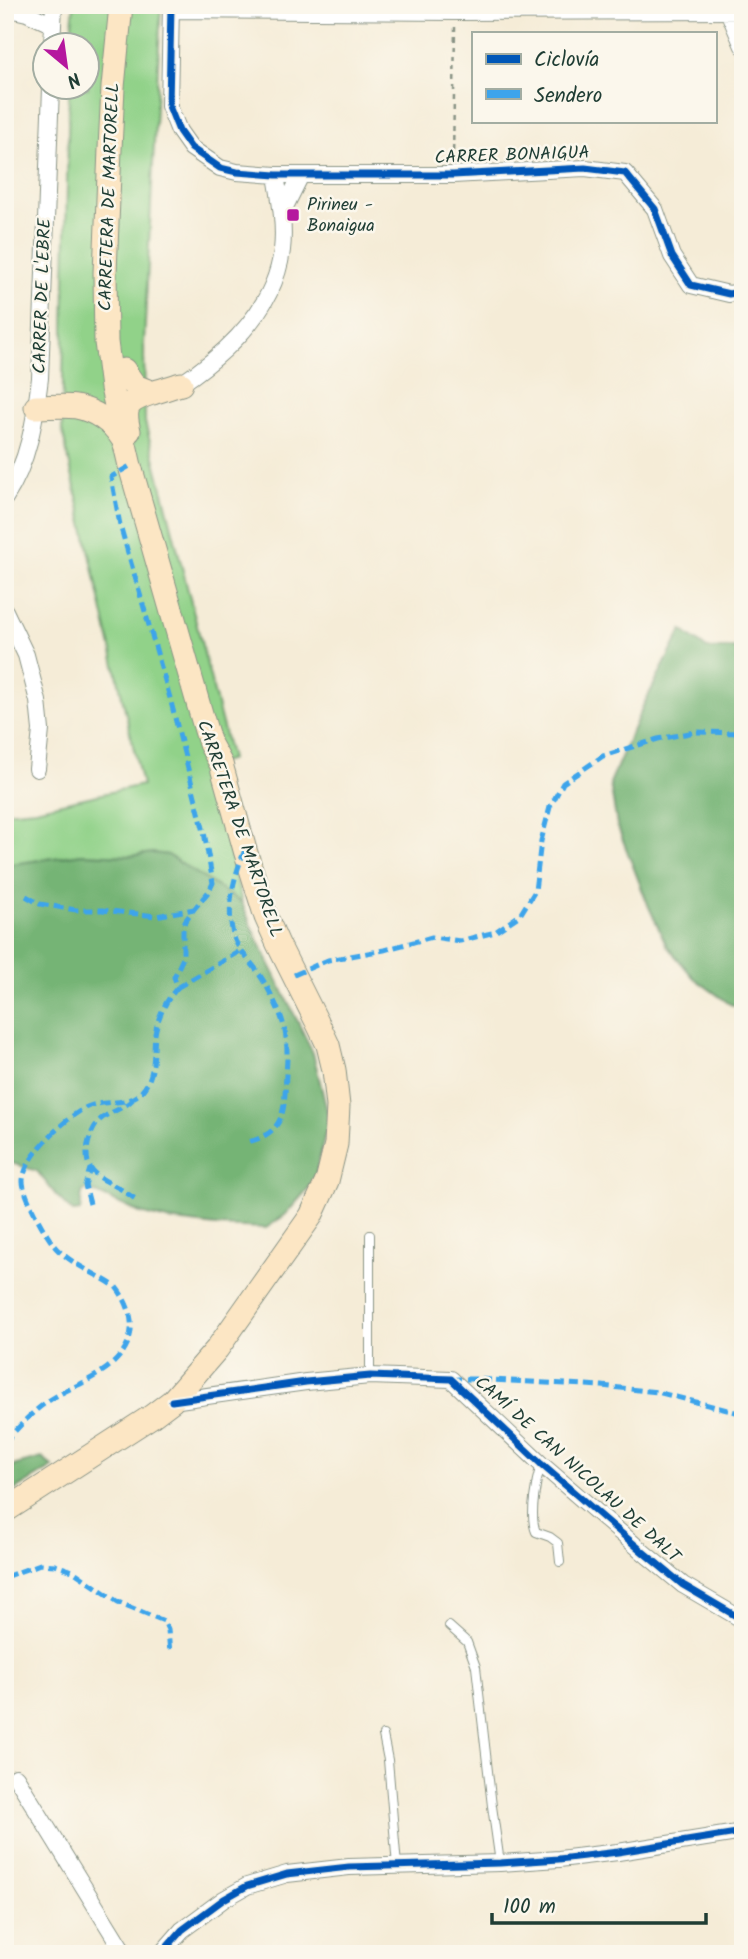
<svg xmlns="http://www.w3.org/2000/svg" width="748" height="1959" font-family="Kalam,sans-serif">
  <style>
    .green { fill: #91d289; stroke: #58885e; stroke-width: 2 }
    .forest { fill: #74b475; stroke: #4a7854; stroke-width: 2 }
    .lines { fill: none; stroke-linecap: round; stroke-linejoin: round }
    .lane-casing { stroke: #8a9486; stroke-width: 10 }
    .street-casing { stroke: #8a9486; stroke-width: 18 }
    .secondary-casing { stroke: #8a9486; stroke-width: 25 }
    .path { stroke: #8a9486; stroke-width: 2.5; stroke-dasharray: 5 5; stroke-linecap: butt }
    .lane { stroke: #fff; stroke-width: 8 }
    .street { stroke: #fff; stroke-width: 16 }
    .secondary { stroke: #fce6c4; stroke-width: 23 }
    .quiet { stroke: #3da4eb; stroke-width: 5; stroke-dasharray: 10 5; stroke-linecap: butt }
    .cycleway-casing { stroke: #fbf7ec; stroke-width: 11 }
    .cycleway { stroke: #0057b8; stroke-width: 7 }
    .poi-dot { fill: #b5179e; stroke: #fbf7ec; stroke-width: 2.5 }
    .labels { text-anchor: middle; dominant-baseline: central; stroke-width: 5; stroke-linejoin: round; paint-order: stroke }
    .street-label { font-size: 18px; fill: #1f3d34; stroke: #fbf7ec }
    .poi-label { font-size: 18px; fill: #1f3d34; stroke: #fbf7ec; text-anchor: start }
  </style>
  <rect width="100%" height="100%" fill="#fbf7ec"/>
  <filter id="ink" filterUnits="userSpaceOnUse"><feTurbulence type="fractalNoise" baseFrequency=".0143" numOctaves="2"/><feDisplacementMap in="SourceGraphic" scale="14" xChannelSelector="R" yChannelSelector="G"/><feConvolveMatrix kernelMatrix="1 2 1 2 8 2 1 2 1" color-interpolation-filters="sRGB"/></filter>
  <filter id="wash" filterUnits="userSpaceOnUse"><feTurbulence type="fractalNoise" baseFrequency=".00686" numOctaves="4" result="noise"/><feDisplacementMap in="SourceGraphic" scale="28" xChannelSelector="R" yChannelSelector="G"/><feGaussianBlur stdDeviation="1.57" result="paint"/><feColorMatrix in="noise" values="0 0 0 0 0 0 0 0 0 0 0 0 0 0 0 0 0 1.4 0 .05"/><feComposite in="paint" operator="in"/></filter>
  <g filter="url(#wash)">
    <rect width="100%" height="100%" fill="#f5ecd7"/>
    <path class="green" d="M 74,5 L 161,5 L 144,343 L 145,422 L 231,759 L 209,766 L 242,903 L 168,855 L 153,853 L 130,856 L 82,854 L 5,865 L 5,812 L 35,809 L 142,785 L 62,430 L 69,88 L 88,88 L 88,46 L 70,45 Z"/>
    <path class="forest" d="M 682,630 L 707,649 L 743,648 L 743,1008 L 730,1004 L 694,978 L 667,946 L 649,907 L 617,825 L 610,783 L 643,706 Z
      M 153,853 L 168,855 L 242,903 L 253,930 L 313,1053 L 328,1115 L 328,1121 L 314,1182 L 285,1215 L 266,1228 L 216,1226 L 167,1220 L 140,1213 L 90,1190 L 83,1191 C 80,1198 82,1203 80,1211 L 73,1212 L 56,1195 L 37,1171 L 5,1161 L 5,865 L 82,854 L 130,856 Z
      M 42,1458 L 53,1467 L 5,1496 L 5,1468 Z"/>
  </g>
  <g filter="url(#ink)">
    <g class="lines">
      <defs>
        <path id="lane" d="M 370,1376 L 370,1235
          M 541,1464 C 536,1481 529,1516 536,1532 L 550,1537 L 558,1543 L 560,1562
          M 449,1626 L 467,1642 L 476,1667 L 492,1806 L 500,1863
          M 383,1735 L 388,1760 L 397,1866"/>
        <path id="street" d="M 171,5 L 169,106 L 179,131 L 191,148 L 220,168 L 237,172 L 276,175 L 453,175 L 585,168 L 625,173 L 655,209 L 672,256 L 691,285 L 729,294 L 743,291
          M 728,5 L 728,11 L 743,46
          M 5,8 L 27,13 L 53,25
          M 171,10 L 455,12 L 743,11
          M 52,46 L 54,5
          M 282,213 L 301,175
          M 181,384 C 227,353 275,309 282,250 C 285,225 280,200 276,175
          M 5,498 C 29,462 35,419 40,378 L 51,88
          M 5,611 L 26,655 L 38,701 L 41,730 L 37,769
          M 172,1401 L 306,1382 L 370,1376 L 451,1379 L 541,1464 L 643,1552 L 683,1585 L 743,1620
          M 16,1777 L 125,1954
          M 161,1954 L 182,1930 L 224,1899 L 247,1886 L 287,1874 L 349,1867 L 500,1863 L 559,1859 L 618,1852 L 743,1832"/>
        <path id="secondary" d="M 124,370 L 135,386 L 153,393
          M 36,407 C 49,407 64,405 76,407 C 94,410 113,423 122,438
          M 129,431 C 123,405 128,401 152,393 C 162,390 171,387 181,384
          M 5,1511 L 152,1416 L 172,1401 L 217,1349 L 311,1216 L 327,1181 L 336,1144 L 338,1106 L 334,1070 L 328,1045 L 320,1028 L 278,944 L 266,917 L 245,850 L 221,764 L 210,744 L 202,717 L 130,466 L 112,388 L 106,342 L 105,273 L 110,149 L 113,87 L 121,5"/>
      </defs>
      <use href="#lane" class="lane-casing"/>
      <use href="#street" class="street-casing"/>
      <use href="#secondary" class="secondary-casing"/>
      <path class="path" d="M 453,161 L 455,27"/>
      <use href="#lane" class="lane"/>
      <use href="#street" class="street"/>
      <use href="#secondary" class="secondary"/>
      <path class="quiet" d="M 245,850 C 234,876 226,906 233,934 C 237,951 251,960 259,974 C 266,984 272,996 277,1007 C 288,1030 288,1051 286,1075 C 284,1108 287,1132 248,1142
        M 26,896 L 40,904 L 76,910 L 102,910 L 156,916 L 194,909
        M 294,975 L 328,960 L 384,950 L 432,937 L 460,941 L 495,932 L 520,915 L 535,891 L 541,841 L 550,807 L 563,783 L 603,756 L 658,739 L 695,732 L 743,733
        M 178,987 L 240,951
        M 133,1099 C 124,1109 111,1111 101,1119 C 94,1125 90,1136 88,1144 C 83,1172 97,1176 119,1188 C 125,1192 131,1196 137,1200
        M 90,1204 L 85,1185 L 90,1169
        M 451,1379 L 475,1379 L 602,1386 L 657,1392 L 743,1414
        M 5,1442 C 17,1429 29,1415 44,1404 C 61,1391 82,1385 100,1373 C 135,1351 141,1319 116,1287 C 97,1274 73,1265 57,1249 C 47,1238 24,1197 23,1182 C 22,1159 67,1116 87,1107 C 104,1099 129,1107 142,1091 C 156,1075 153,1054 155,1034 C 158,1016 166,1000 178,987 L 174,977 L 183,958 L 183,929 L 185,921 L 194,909 L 209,891 L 213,883 L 204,832 L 170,698 L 120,525 L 111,477 L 130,466
        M 5,1577 L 40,1564 L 55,1565 L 73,1571 L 118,1602 L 164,1621 L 168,1630 L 170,1653"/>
      <defs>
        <path id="cycleway" d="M 171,5 L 169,106 L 179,131 L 191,148 L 220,168 L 237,172 L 276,175 L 453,175 L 585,168 L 625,173 L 655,209 L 672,256 L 691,285 L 729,294 L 743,291
          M 172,1401 L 306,1382 L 370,1376 L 451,1379 L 541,1464 L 643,1552 L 683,1585 L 743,1620
          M 161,1954 L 182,1930 L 224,1899 L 247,1886 L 287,1874 L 349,1867 L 500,1863 L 559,1859 L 618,1852 L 743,1832"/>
      </defs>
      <use href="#cycleway" class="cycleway-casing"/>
      <use href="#cycleway" class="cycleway"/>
    </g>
  </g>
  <rect class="poi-dot" x="286" y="208" width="14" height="14" rx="3.5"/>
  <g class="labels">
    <g class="street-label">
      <text transform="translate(512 156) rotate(-2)">CARRER BONAIGUA</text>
      <text transform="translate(110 197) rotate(-88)">CARRETERA DE MARTORELL</text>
      <text transform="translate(43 296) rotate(-88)">CARRER DE L'EBRE</text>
      <text transform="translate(239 829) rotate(71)">CARRETERA DE MARTORELL</text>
      <text transform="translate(577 1470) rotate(42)">CAMÍ DE CAN NICOLAU DE DALT</text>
    </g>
    <g class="poi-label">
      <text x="307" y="205">Pirineu -<tspan x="307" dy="21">Bonaigua</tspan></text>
    </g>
  </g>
  <rect width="748" height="1959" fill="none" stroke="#fbf7ec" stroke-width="28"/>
  <rect x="472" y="32" width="245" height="91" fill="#fbf7ec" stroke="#a3ada2" stroke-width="2"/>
  <rect x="486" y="54" width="35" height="10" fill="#0057b8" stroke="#a3ada2" stroke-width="2"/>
  <text x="534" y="66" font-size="21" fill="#1f3d34">Ciclovía</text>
  <rect x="486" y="89" width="35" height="10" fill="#3da4eb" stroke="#a3ada2" stroke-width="2"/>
  <text x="534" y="102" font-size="21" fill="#1f3d34">Sendero</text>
  <g transform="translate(66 66) rotate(151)"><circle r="33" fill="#fbf7ec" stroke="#a3ada2" stroke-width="2"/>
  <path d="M0-5L12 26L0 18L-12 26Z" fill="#b5179e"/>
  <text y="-10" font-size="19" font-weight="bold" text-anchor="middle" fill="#1f3d34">N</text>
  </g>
  <path d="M492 1913v10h214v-10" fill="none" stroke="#1f3d34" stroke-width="3.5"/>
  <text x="503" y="1913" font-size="21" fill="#1f3d34" stroke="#fbf7ec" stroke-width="5" paint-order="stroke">100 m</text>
</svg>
